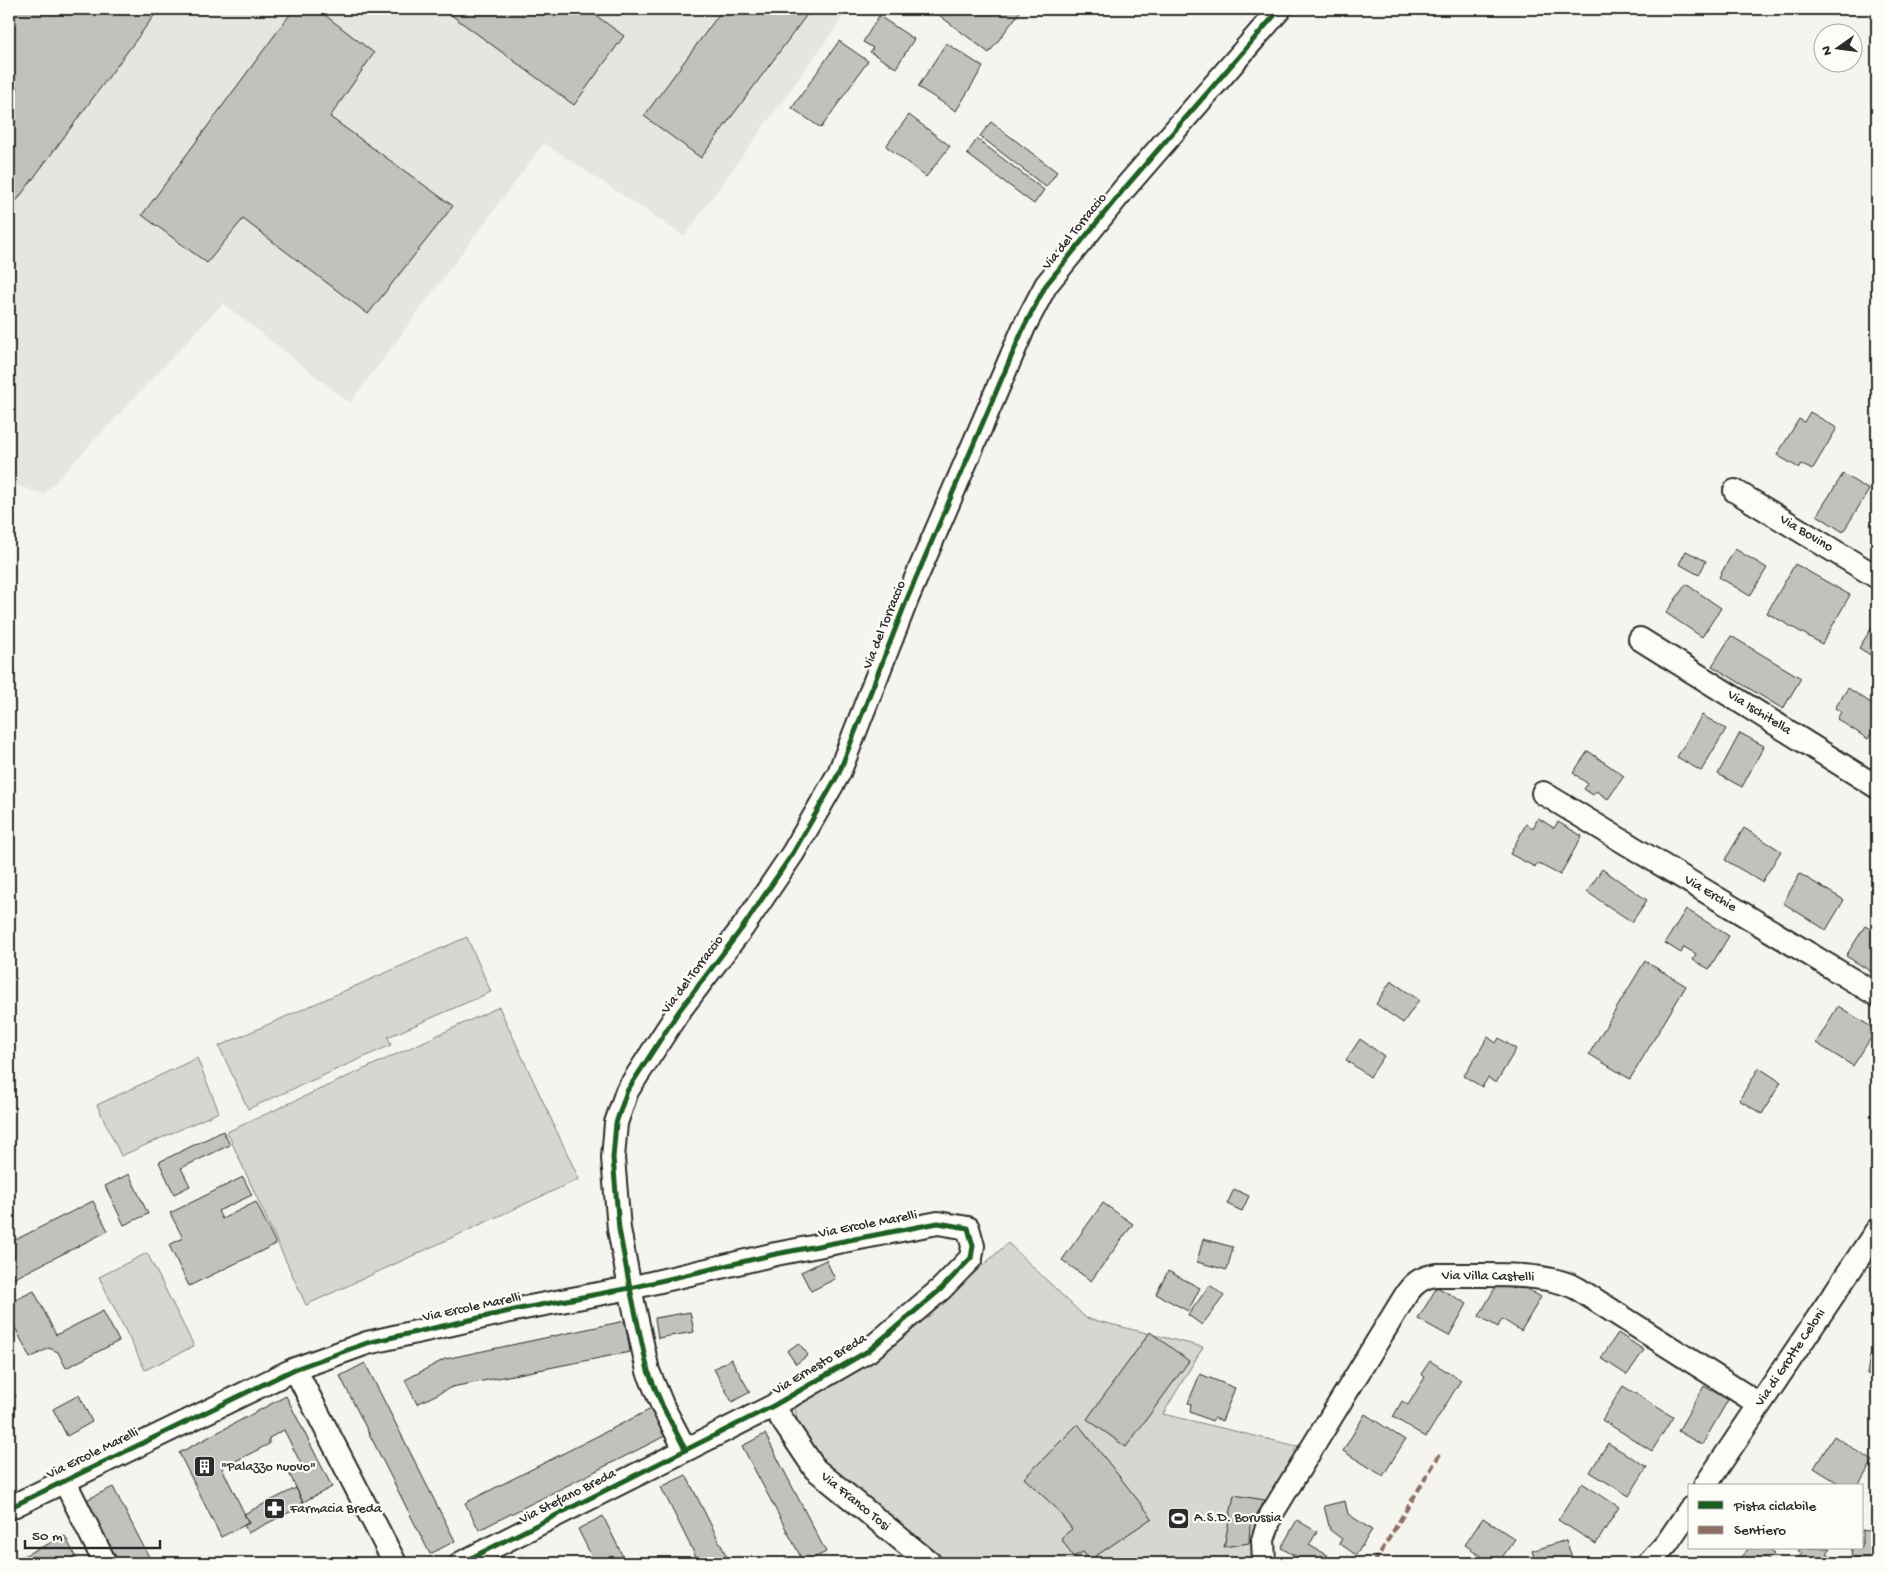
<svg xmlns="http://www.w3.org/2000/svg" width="1886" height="1572" font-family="'Gochi Hand',sans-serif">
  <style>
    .built { fill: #e6e5e0 }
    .green { fill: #d7d6d2; stroke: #81807e }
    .building { fill: #c2c1be; stroke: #2b2b2b }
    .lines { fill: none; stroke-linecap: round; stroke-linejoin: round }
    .minor-casing { stroke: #2b2b2b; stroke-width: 26 }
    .minor { stroke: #fdfcf7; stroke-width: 22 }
    .quiet { stroke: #8d6e63; stroke-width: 4; stroke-dasharray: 8 4; stroke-linecap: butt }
    .cycleway-casing { stroke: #fdfcf7; stroke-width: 8 }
    .cycleway { stroke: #1b5e20; stroke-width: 5 }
    .labels { text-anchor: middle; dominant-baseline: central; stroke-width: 4.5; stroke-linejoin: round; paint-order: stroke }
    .street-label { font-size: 14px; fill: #2b2b2b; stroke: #fdfcf7 }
    .poi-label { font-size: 14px; fill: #2b2b2b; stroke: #fdfcf7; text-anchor: start }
  </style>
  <rect width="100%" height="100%" fill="#f5f4ef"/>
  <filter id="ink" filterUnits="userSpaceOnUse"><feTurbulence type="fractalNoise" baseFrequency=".02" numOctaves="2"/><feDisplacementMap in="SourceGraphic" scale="10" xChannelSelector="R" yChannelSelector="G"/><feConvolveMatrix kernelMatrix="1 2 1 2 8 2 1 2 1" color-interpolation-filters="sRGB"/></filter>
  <g filter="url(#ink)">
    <path class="built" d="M 9,9 L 849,9 L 684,236 L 544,143 L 350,403 L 223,303 L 44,494 L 9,483 Z"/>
    <path class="green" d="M 467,937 L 491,992 L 388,1037 L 391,1045 L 248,1109 L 219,1046 Z
      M 499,1007 L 579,1179 L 306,1305 L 227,1132 Z
      M 197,1058 L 219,1112 L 121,1156 L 97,1105 Z
      M 1008,1243 L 1086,1318 L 1203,1347 L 1163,1414 L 1301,1447 L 1258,1563 L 943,1563 L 816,1457 L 799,1430 L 795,1408 L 904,1336 Z
      M 147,1253 L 194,1346 L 145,1370 L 99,1277 Z"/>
    <path class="building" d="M 9,9 L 159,9 L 9,211 L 9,100 L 18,88 L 9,80 Z
      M 294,9 L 317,9 L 374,53 L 330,117 L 453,206 L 368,314 L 243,219 L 207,263 L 142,215 Z
      M 443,9 L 587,9 L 624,36 L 574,105 Z
      M 723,9 L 811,9 L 701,158 L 644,116 Z
      M 931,9 L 982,9 L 987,12 L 989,9 L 1022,9 L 989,53 Z
      M 879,16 L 914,39 L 896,68 L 870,52 L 873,48 L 863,42 Z
      M 839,41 L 868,61 L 821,128 L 792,108 Z
      M 946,43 L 983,67 L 956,111 L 918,87 Z
      M 909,115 L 950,146 L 926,177 L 886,146 Z
      M 991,122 L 1057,172 L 1046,187 L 980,136 Z
      M 977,139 L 1044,190 L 1034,204 L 967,154 Z
      M 1810,412 L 1837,428 L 1812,470 L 1801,464 L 1799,468 L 1777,455 L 1799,419 L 1804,422 Z
      M 1843,474 L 1869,490 L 1843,532 L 1817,515 Z
      M 1735,549 L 1767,568 L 1750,596 L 1719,577 Z
      M 1686,551 L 1706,561 L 1699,575 L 1679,564 Z
      M 1795,564 L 1850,595 L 1822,644 L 1767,613 Z
      M 1686,584 L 1721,608 L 1702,637 L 1666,613 Z
      M 1876,621 L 1877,622 L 1877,659 L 1859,648 Z
      M 1731,636 L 1801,678 L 1783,709 L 1712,666 Z
      M 1848,688 L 1877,707 L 1877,724 L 1868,739 L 1837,719 L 1841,712 L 1835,708 Z
      M 1702,715 L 1726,729 L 1701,771 L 1677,757 Z
      M 1740,733 L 1764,746 L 1742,787 L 1718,774 Z
      M 1588,751 L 1624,776 L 1608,799 L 1596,791 L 1593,795 L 1584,789 L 1588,784 L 1573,773 Z
      M 1538,818 L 1554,828 L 1558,822 L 1582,836 L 1560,875 L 1537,863 L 1535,867 L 1510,854 L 1526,824 L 1533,828 Z
      M 1744,828 L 1781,851 L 1762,882 L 1725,860 Z
      M 1602,869 L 1647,900 L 1632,922 L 1587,892 Z
      M 1800,874 L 1844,900 L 1826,930 L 1783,903 Z
      M 1686,909 L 1729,936 L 1709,969 L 1693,960 L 1696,954 L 1684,947 L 1681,953 L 1665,943 Z
      M 1865,926 L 1877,933 L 1875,974 L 1846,956 Z
      M 1645,961 L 1686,986 L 1630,1079 L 1589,1054 Z
      M 1391,981 L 1419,1000 L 1403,1023 L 1376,1004 Z
      M 1838,1006 L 1876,1030 L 1853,1066 L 1816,1043 Z
      M 1488,1037 L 1496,1043 L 1499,1038 L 1516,1049 L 1496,1083 L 1488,1078 L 1482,1087 L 1464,1076 Z
      M 1360,1039 L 1384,1056 L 1370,1077 L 1346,1060 Z
      M 1759,1068 L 1781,1082 L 1762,1114 L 1739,1100 Z
      M 223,1131 L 230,1145 L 181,1168 L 190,1186 L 174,1194 L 159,1162 Z
      M 129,1174 L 148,1214 L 124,1225 L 105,1186 Z
      M 243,1177 L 252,1195 L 218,1211 L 222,1219 L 256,1202 L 276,1244 L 189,1286 L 169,1245 L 183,1238 L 170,1213 Z
      M 1234,1189 L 1249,1196 L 1242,1211 L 1227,1204 Z
      M 93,1201 L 108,1231 L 9,1281 L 9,1243 Z
      M 1103,1203 L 1133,1224 L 1091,1281 L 1062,1260 Z
      M 1203,1239 L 1233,1247 L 1227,1270 L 1197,1262 Z
      M 826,1260 L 835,1279 L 811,1291 L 801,1272 Z
      M 1168,1271 L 1200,1288 L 1188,1311 L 1156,1294 Z
      M 1499,1281 L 1513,1289 L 1517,1283 L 1541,1297 L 1521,1331 L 1502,1319 L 1498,1327 L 1479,1316 Z
      M 1210,1285 L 1224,1296 L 1202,1325 L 1188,1315 Z
      M 1437,1287 L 1467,1304 L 1449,1336 L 1418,1319 Z
      M 34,1291 L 56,1335 L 103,1311 L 119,1341 L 66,1368 L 58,1352 L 49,1348 L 30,1358 L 9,1315 L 9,1303 Z
      M 690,1312 L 694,1332 L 658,1338 L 655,1318 Z
      M 625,1321 L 630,1352 L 452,1387 L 417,1404 L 405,1380 L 445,1359 Z
      M 1150,1332 L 1189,1361 L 1126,1447 L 1087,1419 Z
      M 1618,1333 L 1644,1350 L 1627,1375 L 1601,1358 Z
      M 1873,1339 L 1877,1340 L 1877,1376 L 1867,1374 Z
      M 799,1343 L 808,1355 L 796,1364 L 787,1351 Z
      M 731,1359 L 750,1392 L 732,1402 L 714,1369 Z
      M 1430,1361 L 1461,1380 L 1426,1437 L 1393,1417 L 1402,1401 L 1408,1405 L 1425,1377 L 1421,1374 Z
      M 365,1363 L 455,1541 L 430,1554 L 340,1376 Z
      M 1200,1374 L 1235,1388 L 1222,1421 L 1214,1418 L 1212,1421 L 1190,1412 L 1191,1404 L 1188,1403 Z
      M 9,1382 L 16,1397 L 9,1401 Z
      M 1623,1386 L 1673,1417 L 1652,1451 L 1602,1420 Z
      M 1704,1386 L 1728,1400 L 1702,1445 L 1678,1431 Z
      M 79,1395 L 92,1422 L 67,1436 L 53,1409 Z
      M 286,1396 L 332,1487 L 303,1502 L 289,1473 L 302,1466 L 284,1430 L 269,1438 L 269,1444 L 222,1468 L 249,1523 L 221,1537 L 179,1453 Z
      M 651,1409 L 665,1436 L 479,1530 L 465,1503 Z
      M 1365,1414 L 1405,1440 L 1383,1476 L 1343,1451 Z
      M 1078,1424 L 1152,1518 L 1090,1560 L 1083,1552 L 1073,1557 L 1061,1538 L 1072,1529 L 1055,1507 L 1024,1478 Z
      M 765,1434 L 826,1552 L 804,1563 L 742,1446 Z
      M 1834,1436 L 1873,1461 L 1858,1486 L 1843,1486 L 1814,1468 Z
      M 1608,1443 L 1647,1467 L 1629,1496 L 1590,1472 Z
      M 686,1475 L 730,1563 L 699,1563 L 661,1487 Z
      M 1582,1483 L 1619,1507 L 1596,1544 L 1558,1520 Z
      M 113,1487 L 152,1563 L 118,1563 L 86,1500 Z
      M 296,1488 L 304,1505 L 248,1533 L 244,1525 L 249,1523 L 244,1514 Z
      M 1234,1495 L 1265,1500 L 1250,1526 L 1249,1543 L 1224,1547 Z
      M 1345,1501 L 1348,1514 L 1372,1530 L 1356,1555 L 1339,1543 L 1342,1539 L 1330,1530 L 1324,1506 Z
      M 603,1516 L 626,1563 L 595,1563 L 578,1529 Z
      M 1483,1518 L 1515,1539 L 1498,1563 L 1492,1563 L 1465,1545 Z
      M 1297,1520 L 1317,1532 L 1309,1545 L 1328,1556 L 1323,1563 L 1308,1563 L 1281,1548 Z
      M 1862,1530 L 1877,1532 L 1877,1563 L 1858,1563 L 1859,1558 L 1851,1557 L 1852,1548 L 1862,1548 Z
      M 65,1536 L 77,1560 L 71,1563 L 22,1563 L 19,1558 Z
      M 1566,1540 L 1574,1563 L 1536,1563 L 1532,1551 Z
      M 1749,1548 L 1767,1548 L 1774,1554 L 1765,1563 L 1748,1563 L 1741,1557 Z
      M 1800,1548 L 1831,1548 L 1827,1553 L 1832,1557 L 1827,1563 L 1794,1563 L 1802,1553 L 1798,1551 Z
      M 522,1556 L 526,1563 L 508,1563 Z"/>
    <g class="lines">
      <defs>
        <path id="minor" d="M 1735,491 L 1877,577
          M 1640,639 L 1877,787
          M 1543,793 L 1877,995
          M 295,1369 L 395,1563
          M 773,1406 L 815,1469 L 930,1563
          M 685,1449 L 663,1407 L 648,1371 L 630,1288 L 619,1229 L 613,1158 L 616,1123 L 627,1091 L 679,1011 L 743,927 L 793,853 L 839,773 L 907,599 L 1024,327 L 1046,285 L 1124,189 L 1280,9
          M 64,1480 L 105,1563
          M 1705,1486 L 1877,1230
          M 9,1508 L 295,1369 L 367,1343 L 519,1309 L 630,1288 L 776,1254 L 938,1223 L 968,1228 L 973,1246 L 971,1258 L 941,1289 L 868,1351 L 773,1406 L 461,1563
          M 1264,1563 L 1263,1540 L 1271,1515 L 1407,1293 C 1415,1282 1423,1277 1436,1275 C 1476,1276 1544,1270 1578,1289 L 1759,1404
          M 1649,1563 L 1667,1543 L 1690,1509"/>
      </defs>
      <use href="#minor" class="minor-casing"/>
      <use href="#minor" class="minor"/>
      <path class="quiet" d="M 1374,1563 L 1440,1454"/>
      <defs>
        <path id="cycleway" d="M 685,1449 L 663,1407 L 648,1371 L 630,1288 L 619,1229 L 613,1158 L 616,1123 L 627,1091 L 679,1011 L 743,927 L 793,853 L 839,773 L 907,599 L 1024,327 L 1046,285 L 1124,189 L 1280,9
          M 9,1508 L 295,1369 L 367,1343 L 519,1309 L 630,1288 L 776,1254 L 938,1223 L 968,1228 L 973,1246 L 971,1258 L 941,1289 L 868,1351 L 773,1406 L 461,1563"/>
      </defs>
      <use href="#cycleway" class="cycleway-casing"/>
      <use href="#cycleway" class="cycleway"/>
    </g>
  </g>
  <defs>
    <symbol id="building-square" viewBox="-11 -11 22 22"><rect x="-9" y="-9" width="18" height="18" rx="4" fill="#2b2b2b" stroke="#fdfcf7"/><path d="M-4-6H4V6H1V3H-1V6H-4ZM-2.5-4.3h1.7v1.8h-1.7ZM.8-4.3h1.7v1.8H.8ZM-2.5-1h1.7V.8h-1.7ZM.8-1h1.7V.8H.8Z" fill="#fff"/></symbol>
    <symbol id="pharmacy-square" viewBox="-11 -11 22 22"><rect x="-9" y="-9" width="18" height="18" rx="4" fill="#2b2b2b" stroke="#fdfcf7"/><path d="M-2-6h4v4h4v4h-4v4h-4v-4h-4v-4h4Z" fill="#fff"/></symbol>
    <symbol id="stadium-square" viewBox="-11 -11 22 22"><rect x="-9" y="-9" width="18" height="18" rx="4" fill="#2b2b2b" stroke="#fdfcf7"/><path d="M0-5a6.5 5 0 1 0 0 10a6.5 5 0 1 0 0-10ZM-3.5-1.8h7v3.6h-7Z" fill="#fff"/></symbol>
  </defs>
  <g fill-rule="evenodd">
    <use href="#building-square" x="192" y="1454" width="25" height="25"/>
    <use href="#pharmacy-square" x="262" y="1496" width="25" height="25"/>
    <use href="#stadium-square" x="1166" y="1506" width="25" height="25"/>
  </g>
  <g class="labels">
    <g class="street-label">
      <text transform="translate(1075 232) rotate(-51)">Via del Torraccio</text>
      <text transform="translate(1806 534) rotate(31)">Via Bovino</text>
      <text transform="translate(885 625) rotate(-68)">Via del Torraccio</text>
      <text transform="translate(1759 713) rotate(32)">Via Ischitella</text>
      <text transform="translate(1710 894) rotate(31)">Via Erchie</text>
      <text transform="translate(693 975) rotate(-53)">Via del Torraccio</text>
      <text transform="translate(868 1225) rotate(-11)">Via Ercole Marelli</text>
      <text transform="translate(1488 1277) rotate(1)">Via Villa Castelli</text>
      <text transform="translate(472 1308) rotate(-12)">Via Ercole Marelli</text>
      <text transform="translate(1791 1358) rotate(-56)">Via di Grotte Celoni</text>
      <text transform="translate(820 1365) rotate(-31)">Via Ernesto Breda</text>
      <text transform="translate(93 1454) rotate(-26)">Via Ercole Marelli</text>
      <text transform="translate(568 1497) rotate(-27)">Via Stefano Breda</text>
      <text transform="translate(855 1502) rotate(39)">Via Franco Tosi</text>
    </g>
    <g class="poi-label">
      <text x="221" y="1467">"Palazzo nuovo"</text>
      <text x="290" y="1509">Farmacia Breda</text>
      <text x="1194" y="1518">A.S.D. Borussia</text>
    </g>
  </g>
  <rect width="1886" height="1572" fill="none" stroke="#fdfcf7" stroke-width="30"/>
  <rect x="15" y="15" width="1856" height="1542" fill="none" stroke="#2b2b2b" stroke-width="2" filter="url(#ink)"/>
  <rect x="1688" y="1484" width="175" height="65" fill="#fdfcf7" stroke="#a9a8a5"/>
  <rect x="1698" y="1501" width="25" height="8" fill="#1b5e20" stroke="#a9a8a5"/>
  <text x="1734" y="1510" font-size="15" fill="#2b2b2b">Pista ciclabile</text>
  <rect x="1698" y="1526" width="25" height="8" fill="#8d6e63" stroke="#a9a8a5"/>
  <text x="1734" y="1534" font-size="15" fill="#2b2b2b">Sentiero</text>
  <g transform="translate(1838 48) rotate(256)"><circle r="24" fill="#fdfcf7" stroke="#a9a8a5"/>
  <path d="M0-4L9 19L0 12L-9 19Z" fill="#2b2b2b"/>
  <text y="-8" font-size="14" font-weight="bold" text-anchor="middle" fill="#2b2b2b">N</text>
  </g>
  <path d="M25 1540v8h135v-8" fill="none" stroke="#2b2b2b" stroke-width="2.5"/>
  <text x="32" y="1540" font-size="15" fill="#2b2b2b" stroke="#fdfcf7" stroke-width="4" paint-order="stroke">50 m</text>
</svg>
